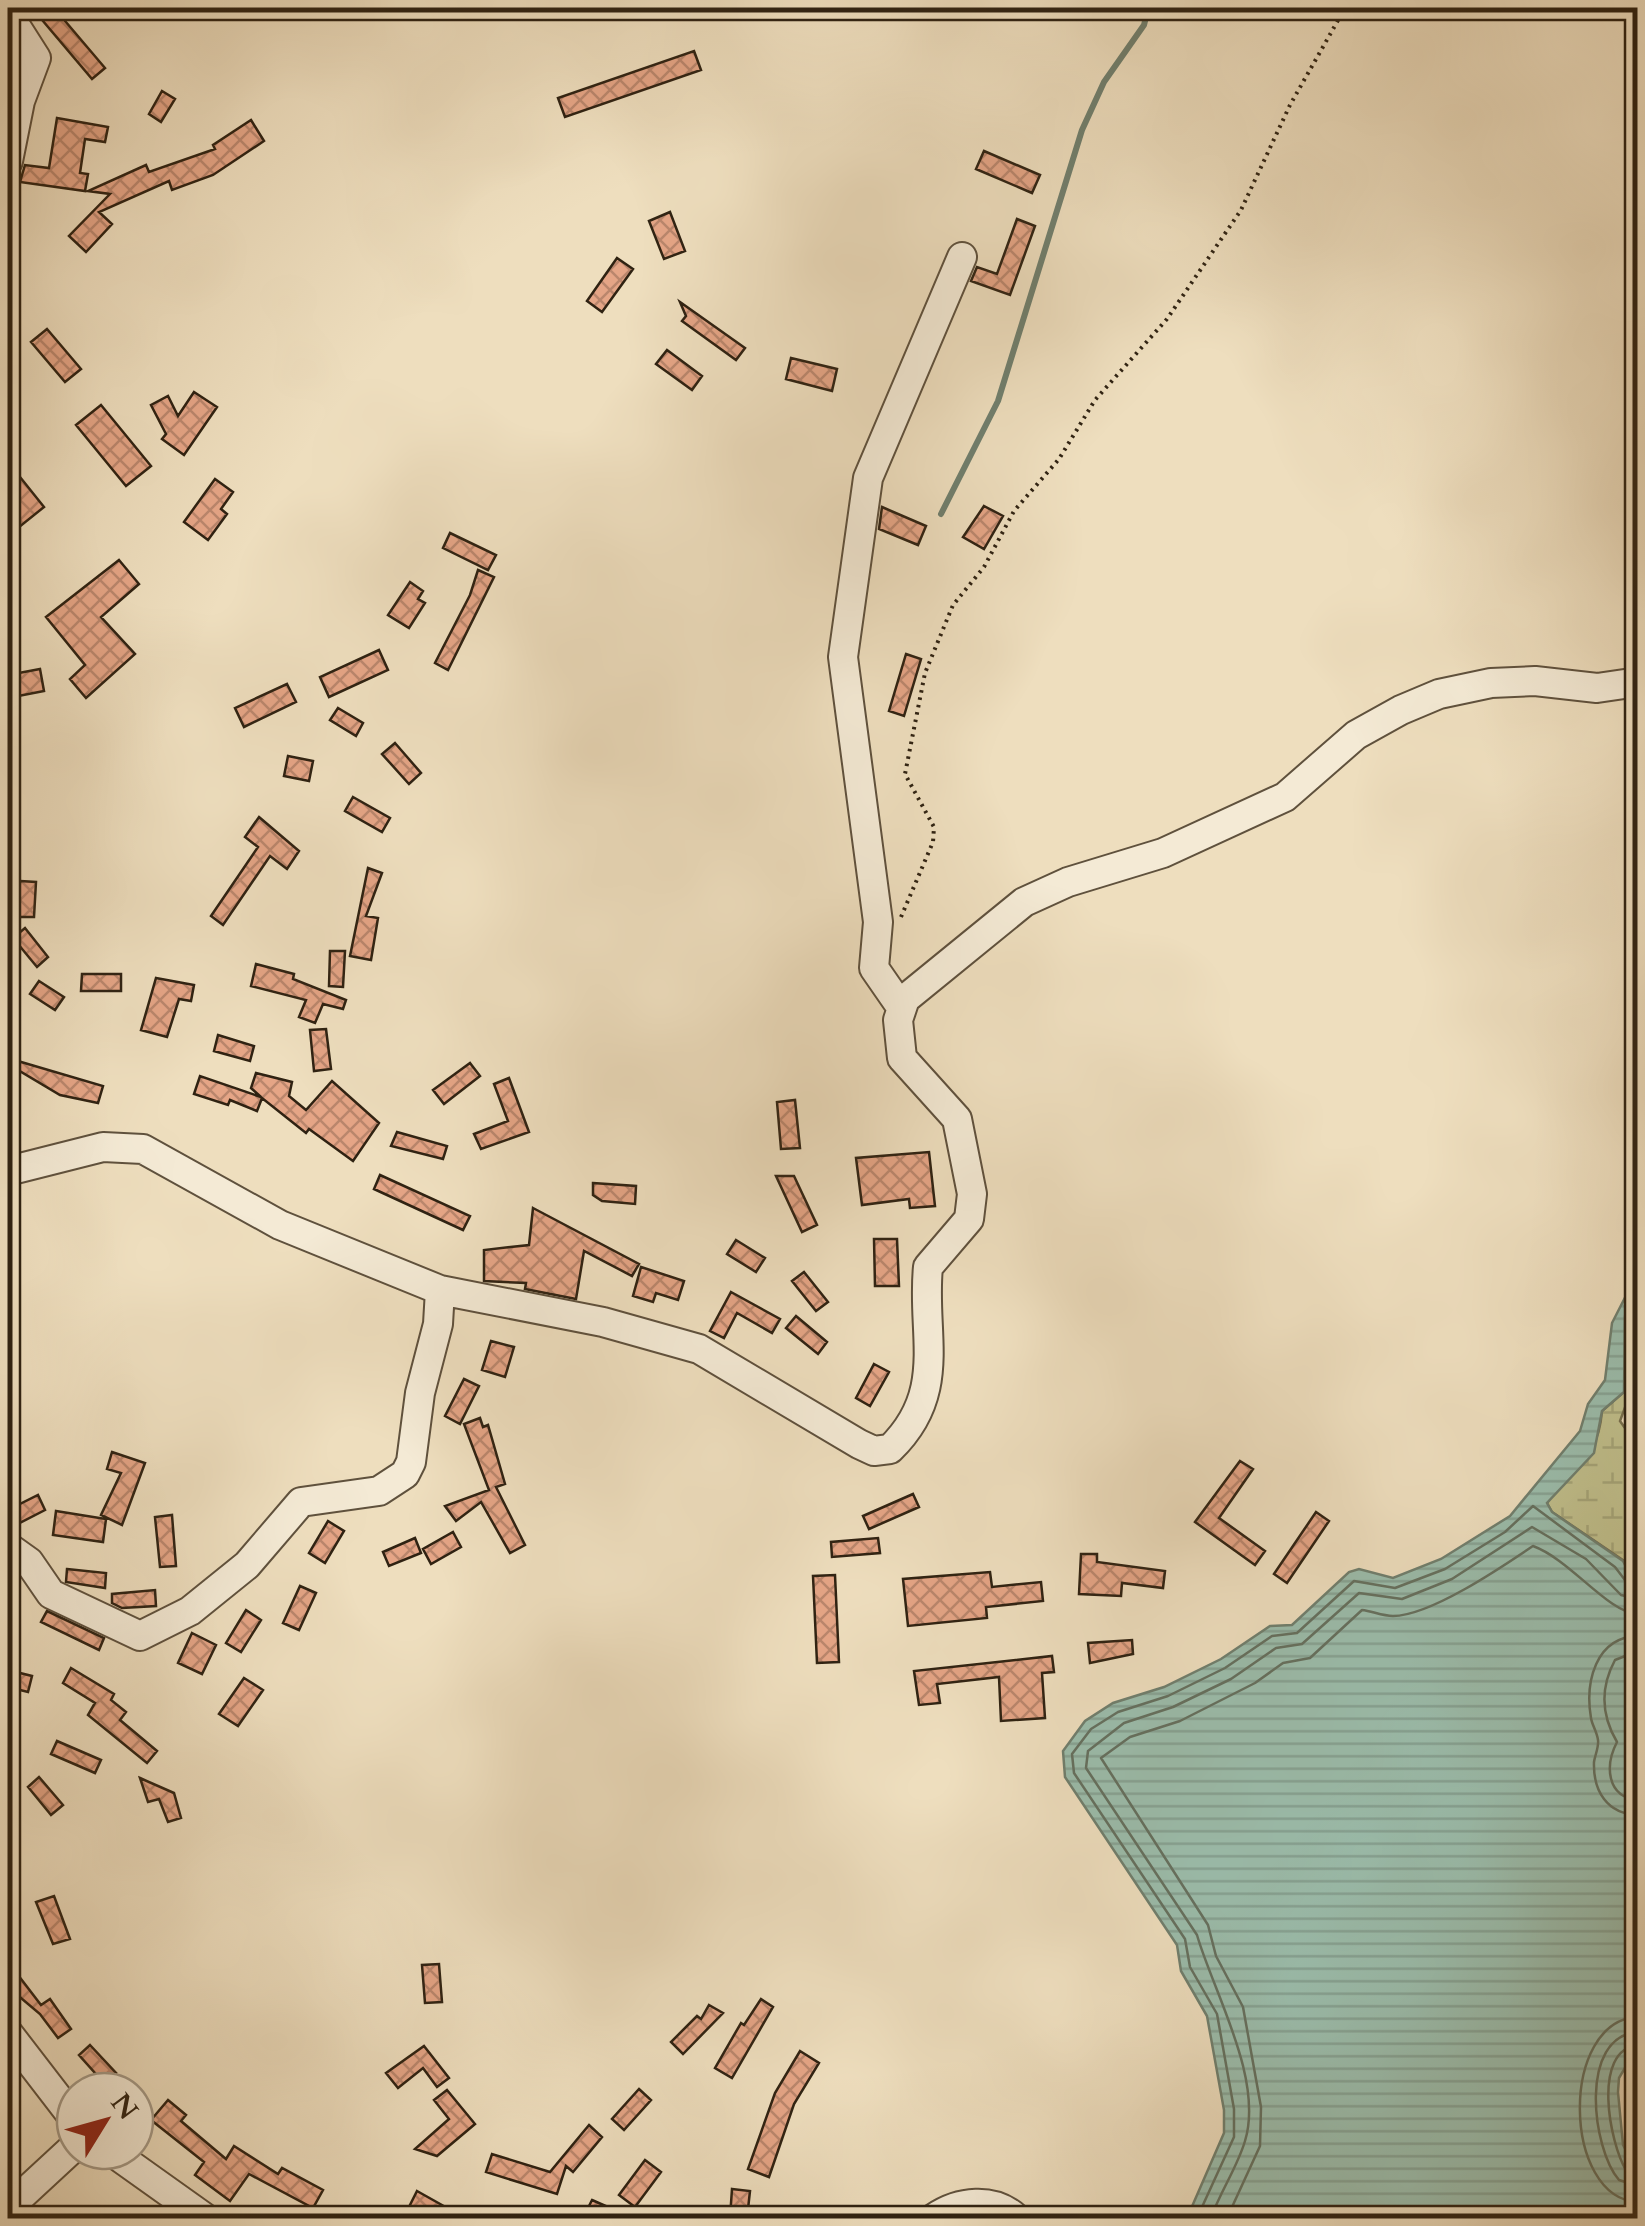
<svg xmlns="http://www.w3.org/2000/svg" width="1645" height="2226" font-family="Cardo,serif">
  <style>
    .wetland { fill: url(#wetland-marsh); stroke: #78704f; stroke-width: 2.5 }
    .water { fill: url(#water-rules); stroke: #707f6e; stroke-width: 2.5 }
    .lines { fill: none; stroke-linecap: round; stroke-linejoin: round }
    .shore { stroke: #65705f; stroke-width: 2.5 }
    .stream { stroke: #707f6e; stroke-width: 6 }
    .building { fill: url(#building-cross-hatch); stroke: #2f2212; stroke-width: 2.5 }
    .minor-casing { stroke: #5f513d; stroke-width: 32 }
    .path { stroke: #2f2212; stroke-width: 4; stroke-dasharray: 2.5 5; stroke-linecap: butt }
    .minor { stroke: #f4ead5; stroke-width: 28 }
  </style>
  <defs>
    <pattern id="wetland-marsh" width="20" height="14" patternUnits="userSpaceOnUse" patternTransform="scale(2.5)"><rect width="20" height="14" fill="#c0bf8c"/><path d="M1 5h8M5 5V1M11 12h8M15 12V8" fill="none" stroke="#a5a478"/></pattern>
    <pattern id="water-rules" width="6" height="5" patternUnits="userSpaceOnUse" patternTransform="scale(2.5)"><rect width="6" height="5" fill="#9bbdac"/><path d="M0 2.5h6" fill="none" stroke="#86a293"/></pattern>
    <pattern id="building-cross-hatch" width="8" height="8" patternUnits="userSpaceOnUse" patternTransform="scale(2.5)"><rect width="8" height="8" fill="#e5a586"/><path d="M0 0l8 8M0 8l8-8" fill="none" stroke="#ba866c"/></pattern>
  </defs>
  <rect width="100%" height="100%" fill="#eedebe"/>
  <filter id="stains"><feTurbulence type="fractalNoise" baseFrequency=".002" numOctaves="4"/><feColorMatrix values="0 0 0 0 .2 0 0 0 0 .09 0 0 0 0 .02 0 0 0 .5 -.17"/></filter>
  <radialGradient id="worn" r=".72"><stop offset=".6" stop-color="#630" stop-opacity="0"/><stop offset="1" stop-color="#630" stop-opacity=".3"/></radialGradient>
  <path class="wetland" d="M 1637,1289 L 1635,1380 L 1620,1421 L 1637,1445 L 1637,1589 L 1623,1560 L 1552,1512 L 1547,1503 C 1572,1464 1598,1462 1602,1411 L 1624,1392 L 1625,1316 Z"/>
  <path class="water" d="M 1637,1274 L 1637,1289 L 1625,1316 L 1624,1392 L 1602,1411 L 1594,1453 L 1547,1503 L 1552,1512 L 1623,1561 L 1637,1589 L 1637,1664 L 1626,1690 L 1637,1738 L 1632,1763 L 1638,1793 L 1638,2046 L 1619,2078 L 1618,2092 L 1623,2145 L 1637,2171 L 1637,2218 L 1187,2218 L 1224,2133 L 1224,2110 L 1207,2016 L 1181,1971 L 1177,1945 L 1065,1777 L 1063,1751 L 1085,1721 L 1113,1703 L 1164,1687 L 1221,1659 L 1270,1626 L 1292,1625 L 1349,1572 L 1359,1569 L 1393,1578 L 1441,1559 L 1510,1516 L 1580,1431 L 1588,1404 L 1605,1380 L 1612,1323 Z"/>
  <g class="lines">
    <path class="shore" d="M 1638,1636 C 1595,1637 1585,1683 1591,1718 C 1592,1725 1597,1732 1598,1740 C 1599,1747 1595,1755 1594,1762 C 1593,1791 1607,1814 1638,1815
      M 1638,1651 L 1615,1660 C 1600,1688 1601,1715 1617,1742 C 1605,1765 1606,1797 1638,1800
      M 1638,2017 C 1559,2020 1562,2199 1638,2202
      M 1638,2032 C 1578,2036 1592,2149 1619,2180 L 1638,2186
      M 1638,2045 C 1591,2050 1610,2144 1626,2170 L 1638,2174
      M 1197,2218 L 1234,2137 L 1234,2109 L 1217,2014 L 1190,1967 L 1185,1939 L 1074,1773 L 1072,1754 L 1091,1729 L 1118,1712 L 1168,1696 L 1225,1668 L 1272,1636 L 1297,1633 L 1354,1581 L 1395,1588 L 1445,1569 L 1505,1532 L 1533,1506 L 1615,1567 L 1628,1584 L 1638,1586
      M 1211,2218 C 1220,2192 1237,2168 1245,2141 C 1264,2079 1213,1991 1197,1935 L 1086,1768 L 1088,1751 L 1124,1723 L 1173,1707 L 1231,1679 L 1276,1648 L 1302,1644 L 1359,1593 L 1402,1599 L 1452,1579 L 1532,1527 L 1586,1559 L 1621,1595 L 1638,1599
      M 1227,2218 L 1260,2146 L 1261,2107 L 1243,2007 L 1216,1956 L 1208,1925 L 1101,1758 L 1130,1737 L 1180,1721 L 1255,1683 L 1283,1663 L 1310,1658 L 1362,1610 C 1372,1611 1382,1616 1393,1616 C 1430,1616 1502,1567 1533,1546 C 1571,1560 1608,1613 1638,1614"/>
    <path class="stream" d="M 941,514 L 998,401 L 1082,130 L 1104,82 L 1144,25 L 1147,13 L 1141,8"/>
  </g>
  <path class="building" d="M 32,8 L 54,8 L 105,68 L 92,79 Z
    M 694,51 L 701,70 L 565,117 L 558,98 Z
    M 162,91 L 175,99 L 161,122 L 149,114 Z
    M 57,118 L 108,127 L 105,142 L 85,139 L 80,173 L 88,174 L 85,191 L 20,182 L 25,165 L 49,168 Z
    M 251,120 L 264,141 L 213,175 L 172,190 L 169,181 L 99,212 L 112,224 L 86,252 L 69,236 L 110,194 L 88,191 L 146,165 L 149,172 L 215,149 L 213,145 Z
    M 984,151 L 1040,175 L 1032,193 L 976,169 Z
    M 670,212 L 685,251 L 664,259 L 649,221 Z
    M 1017,219 L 1035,226 L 1010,295 L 971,281 L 977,267 L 997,274 Z
    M 617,258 L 633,269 L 602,312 L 587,301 Z
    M 680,302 L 745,348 L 736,360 L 682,321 L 686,316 Z
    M 47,329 L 81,369 L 65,382 L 31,342 Z
    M 667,350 L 702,376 L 692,390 L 656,364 Z
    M 791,358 L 837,369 L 832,391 L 786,379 Z
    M 194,392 L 217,407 L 184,455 L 162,439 L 166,434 L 151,405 L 168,396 L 178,416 Z
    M 101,405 L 151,466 L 126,486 L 76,425 Z
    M 8,462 L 44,507 L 8,536 Z
    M 215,479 L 233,492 L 221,509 L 227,514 L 208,540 L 184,522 Z
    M 984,506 L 1003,516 L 984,549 L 963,537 Z
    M 882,507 L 926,526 L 918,545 L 879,529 Z
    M 450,533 L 496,555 L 488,570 L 443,548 Z
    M 119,560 L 139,584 L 101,617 L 135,654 L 86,698 L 70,679 L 85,665 L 46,617 Z
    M 478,570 L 494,577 L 448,670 L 435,663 L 470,595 Z
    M 410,582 L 423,591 L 418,599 L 425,603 L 409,628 L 388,615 Z
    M 379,650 L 388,670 L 329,697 L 320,677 Z
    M 906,654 L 921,659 L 904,716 L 889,711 Z
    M 40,669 L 44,691 L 8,698 L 8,675 Z
    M 287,684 L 296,702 L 244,727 L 235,708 Z
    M 338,708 L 363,723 L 356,736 L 330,720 Z
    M 395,743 L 421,773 L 409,784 L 382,754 Z
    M 288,756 L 313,761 L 309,781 L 284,776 Z
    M 353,797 L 390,818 L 382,832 L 345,811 Z
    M 259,817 L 299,851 L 287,869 L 270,856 L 223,925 L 211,916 L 258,847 L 245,837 Z
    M 368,868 L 382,873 L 366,916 L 378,918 L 371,960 L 350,956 Z
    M 20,881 L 36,882 L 34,917 L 18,917 Z
    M 25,928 L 48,957 L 37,967 L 13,938 Z
    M 330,951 L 345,951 L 343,987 L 329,986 Z
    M 256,964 L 294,974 L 293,979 L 346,1000 L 343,1009 L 323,1004 L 315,1023 L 299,1017 L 306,1000 L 251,986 Z
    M 82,974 L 121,974 L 121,991 L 81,991 Z
    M 156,978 L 194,985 L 191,1001 L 179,999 L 167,1037 L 141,1030 Z
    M 39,981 L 64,997 L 55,1010 L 30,994 Z
    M 326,1029 L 331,1069 L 314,1071 L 310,1030 Z
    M 218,1035 L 254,1046 L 250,1061 L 214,1051 Z
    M 11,1059 L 103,1086 L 98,1103 L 60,1095 L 8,1064 Z
    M 470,1063 L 480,1076 L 444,1104 L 433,1090 Z
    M 256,1073 L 292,1082 L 289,1096 L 306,1110 L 332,1081 L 379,1123 L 353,1161 L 309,1129 L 306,1133 L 262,1098 L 257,1111 L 230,1100 L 228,1105 L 194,1094 L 200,1076 L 261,1097 L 251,1088 Z
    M 509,1078 L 529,1132 L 481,1149 L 474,1134 L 508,1121 L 494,1084 Z
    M 795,1100 L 800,1148 L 781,1149 L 777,1102 Z
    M 397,1132 L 447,1146 L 443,1159 L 391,1146 Z
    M 929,1152 L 935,1206 L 910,1208 L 909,1199 L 862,1205 L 856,1158 Z
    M 380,1175 L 470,1216 L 463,1230 L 374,1189 Z
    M 776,1176 L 794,1176 L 817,1225 L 802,1232 Z
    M 593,1183 L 636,1186 L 635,1204 L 602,1201 L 593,1195 Z
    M 533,1208 L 639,1264 L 632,1276 L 584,1251 L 576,1299 L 525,1289 L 526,1283 L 484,1281 L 484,1250 L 529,1245 Z
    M 874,1239 L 897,1239 L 899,1286 L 875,1286 Z
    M 736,1240 L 765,1258 L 756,1272 L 727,1254 Z
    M 641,1267 L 684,1281 L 678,1300 L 656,1293 L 653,1302 L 633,1296 Z
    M 804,1272 L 828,1302 L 816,1311 L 792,1281 Z
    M 731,1292 L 780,1319 L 772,1333 L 737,1313 L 724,1338 L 710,1331 Z
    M 796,1316 L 827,1342 L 818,1354 L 786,1328 Z
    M 491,1341 L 514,1347 L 505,1377 L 482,1370 Z
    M 874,1364 L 889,1372 L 870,1406 L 856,1398 Z
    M 464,1379 L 479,1386 L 460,1424 L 445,1416 Z
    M 480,1418 L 483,1427 L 488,1425 L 505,1484 L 496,1487 L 525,1545 L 510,1553 L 481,1502 L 456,1521 L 445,1506 L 489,1490 L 464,1424 Z
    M 112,1452 L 145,1463 L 122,1525 L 101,1515 L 121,1473 L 107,1469 Z
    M 1240,1461 L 1253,1469 L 1219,1518 L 1265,1551 L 1255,1565 L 1195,1522 Z
    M 913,1494 L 919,1507 L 869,1529 L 863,1516 Z
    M 38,1495 L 45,1510 L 8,1529 L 8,1510 Z
    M 56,1511 L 106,1519 L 103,1542 L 53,1535 Z
    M 1316,1512 L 1329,1521 L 1287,1583 L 1274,1574 Z
    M 172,1515 L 176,1566 L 160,1567 L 155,1517 Z
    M 328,1521 L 344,1531 L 325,1563 L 309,1553 Z
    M 453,1532 L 461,1547 L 431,1564 L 423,1549 Z
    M 415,1538 L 421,1553 L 389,1566 L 383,1552 Z
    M 878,1538 L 880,1553 L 832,1557 L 831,1542 Z
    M 1081,1554 L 1097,1554 L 1097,1562 L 1165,1571 L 1163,1588 L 1122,1583 L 1121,1596 L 1079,1594 Z
    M 67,1569 L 106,1573 L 105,1588 L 66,1582 Z
    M 990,1572 L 992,1587 L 1041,1582 L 1043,1601 L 986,1607 L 987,1618 L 908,1626 L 903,1579 Z
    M 835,1575 L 839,1662 L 817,1663 L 813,1576 Z
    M 300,1586 L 316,1593 L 299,1630 L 283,1623 Z
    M 155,1590 L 156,1606 L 122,1608 L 112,1603 L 112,1594 Z
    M 246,1610 L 261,1620 L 241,1652 L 226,1643 Z
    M 47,1611 L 104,1638 L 99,1650 L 41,1622 Z
    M 192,1633 L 216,1645 L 202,1674 L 178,1663 Z
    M 1132,1640 L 1133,1654 L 1090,1663 L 1088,1643 Z
    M 1052,1656 L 1054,1672 L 1042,1673 L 1045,1718 L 1001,1721 L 999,1677 L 937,1684 L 940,1703 L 919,1705 L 914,1671 Z
    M 71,1668 L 114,1694 L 111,1700 L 126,1712 L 120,1720 L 157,1751 L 147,1763 L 88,1715 L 95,1703 L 63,1683 Z
    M 8,1670 L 32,1676 L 28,1692 L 8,1687 Z
    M 244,1678 L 263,1690 L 238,1726 L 219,1714 Z
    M 57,1741 L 101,1760 L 95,1773 L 51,1754 Z
    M 39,1777 L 63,1805 L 51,1815 L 28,1787 Z
    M 140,1778 L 174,1793 L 181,1818 L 168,1822 L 159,1799 L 148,1802 Z
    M 54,1896 L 70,1939 L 53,1944 L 36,1902 Z
    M 439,1964 L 442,2002 L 425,2003 L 422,1965 Z
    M 18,1975 L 41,2005 L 50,1999 L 71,2029 L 58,2038 L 40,2014 L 8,1987 Z
    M 761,1999 L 773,2007 L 732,2078 L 715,2068 L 741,2023 L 744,2025 Z
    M 709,2005 L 723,2013 L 683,2054 L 671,2042 L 697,2016 L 701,2019 Z
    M 90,2045 L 116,2073 L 104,2083 L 79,2055 Z
    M 424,2046 L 449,2078 L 437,2087 L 423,2068 L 398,2088 L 386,2073 Z
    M 800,2051 L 819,2063 L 794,2104 L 769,2177 L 748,2169 L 775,2093 Z
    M 639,2089 L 651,2100 L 624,2130 L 612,2119 Z
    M 447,2090 L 475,2124 L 437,2156 L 415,2149 L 449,2119 L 434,2100 Z
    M 168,2100 L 186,2115 L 181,2121 L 226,2159 L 234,2146 L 278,2174 L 282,2168 L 323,2190 L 313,2208 L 249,2174 L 230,2201 L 195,2175 L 204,2162 L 151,2120 Z
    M 589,2125 L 602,2137 L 573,2172 L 566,2166 L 557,2194 L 486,2172 L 492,2154 L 550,2172 Z
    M 645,2160 L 661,2172 L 635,2207 L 619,2195 Z
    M 732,2189 L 750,2191 L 747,2218 L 730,2218 Z
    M 417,2191 L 465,2218 L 430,2218 L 409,2207 Z
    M 592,2200 L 633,2218 L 583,2218 Z"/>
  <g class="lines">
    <defs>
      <path id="minor" d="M 8,14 L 36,58 L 20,101 L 8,161
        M 901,1007 L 874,968 L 878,922 L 843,657 L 868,478 L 962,257
        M 8,1171 L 103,1147 L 143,1149 L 280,1225 L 440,1290 L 603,1322 L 699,1349 L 859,1444 L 874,1451 L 890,1449 C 949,1392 921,1334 928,1267 L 969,1219 L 972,1194 L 957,1119 L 902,1058 L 898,1020 L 905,999 L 1024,902 L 1068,882 L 1163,853 L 1285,797 L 1356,735 L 1401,710 L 1439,694 L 1491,683 L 1535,681 L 1597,688 L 1638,682
        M 8,1547 L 29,1562 L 51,1594 L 140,1636 L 190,1611 L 247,1565 L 301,1502 L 379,1491 L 405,1474 L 411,1462 L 420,1393 L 438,1324 L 440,1290
        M 8,2033 L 75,2120
        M 111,2151 L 205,2218
        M 8,2208 L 75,2146
        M 934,2218 C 959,2201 993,2197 1016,2218"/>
    </defs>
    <use href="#minor" class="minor-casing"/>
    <path class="path" d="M 901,917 L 933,842 L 934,827 L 905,774 L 925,673 L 953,605 L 984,567 L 1014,511 L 1059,459 L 1095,400 L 1167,319 L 1241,210 L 1290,105 L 1345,8"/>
    <use href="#minor" class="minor"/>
  </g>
  <rect width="1645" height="2226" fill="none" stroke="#eedebe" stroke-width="40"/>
  <rect x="10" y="10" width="1625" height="2206" fill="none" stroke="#2f2212" stroke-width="5"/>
  <rect x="20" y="20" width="1605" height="2186" fill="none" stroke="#2f2212" stroke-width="2.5"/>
  <g transform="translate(105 2121) rotate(53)"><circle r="48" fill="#f4ead5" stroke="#a59a87" stroke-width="2.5"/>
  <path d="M0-8L18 38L0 25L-18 38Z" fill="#8f2418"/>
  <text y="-15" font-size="28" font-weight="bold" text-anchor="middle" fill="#2f2212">N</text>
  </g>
  <rect width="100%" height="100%" filter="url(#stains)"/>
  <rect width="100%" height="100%" fill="url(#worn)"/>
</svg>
